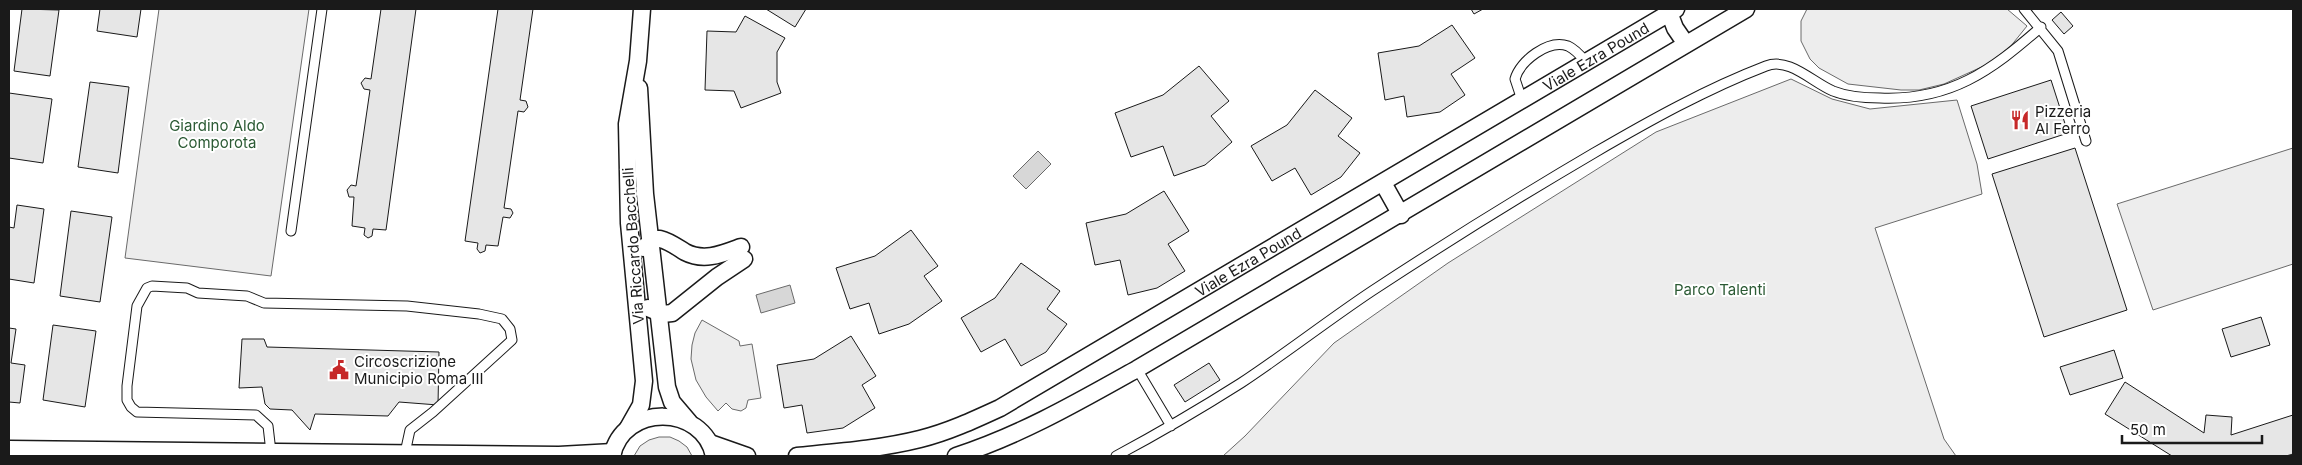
<svg xmlns="http://www.w3.org/2000/svg" width="2302" height="465" font-family="Inter,sans-serif">
  <style>
    .built { fill: #ededed; stroke: #6a6a6a }
    .water { fill: #d7d7d7; stroke: #6a6a6a }
    .building { fill: #e6e6e6; stroke: #1a1a1a }
    .lines { fill: none; stroke-linecap: round; stroke-linejoin: round }
    .service-casing { stroke: #1a1a1a; stroke-width: 11 }
    .minor-casing { stroke: #1a1a1a; stroke-width: 19 }
    .service { stroke: #fff; stroke-width: 9 }
    .minor { stroke: #fff; stroke-width: 16 }
    .labels { text-anchor: middle; dominant-baseline: central; stroke-width: 4; stroke-linejoin: round; paint-order: stroke }
    .street-label { font-size: 15px; fill: #1a1a1a; stroke: #fff }
    .poi-label { font-size: 15px; fill: #1a1a1a; stroke: #fff; text-anchor: start }
    .park-label { font-size: 15px; fill: #2b5a34; stroke: #fff }
  </style>
  <rect width="100%" height="100%" fill="#fff"/>
  <path class="built" d="M 159,9 L 309,9 L 271,276 L 125,258 Z
    M 1807,9 L 2007,9 L 2027,26 L 2010,47 L 1986,65 L 1944,84 L 1919,90 L 1901,90 L 1848,84 L 1819,68 L 1810,59 L 1801,41 L 1801,21 Z
    M 1791,79 L 1832,99 L 1870,109 L 1957,100 L 1977,164 L 1982,194 L 1875,228 L 1944,439 L 1956,456 L 1223,456 L 1245,436 L 1334,343 L 1448,263 L 1656,132 Z
    M 2293,148 L 2293,264 L 2153,310 L 2117,204 Z
    M 702,320 L 739,341 L 740,346 L 752,344 L 761,398 L 748,400 L 746,408 L 741,411 L 732,409 L 726,403 L 718,411 L 706,397 L 696,380 L 691,359 L 692,345 L 695,333 Z
    M 659,437 L 670,437 L 679,441 L 687,447 L 692,456 L 634,456 L 640,446 L 649,440 Z"/>
  <path class="water" d="M 1038,151 L 1051,164 L 1026,189 L 1013,176 Z
    M 790,285 L 795,303 L 761,313 L 756,295 Z"/>
  <path class="building" d="M 22,9 L 59,10 L 50,76 L 14,71 Z
    M 100,9 L 141,9 L 137,37 L 97,31 Z
    M 381,9 L 416,9 L 386,230 L 373,229 L 372,236 L 368,238 L 364,235 L 365,228 L 352,226 L 354,197 L 349,197 L 347,190 L 351,185 L 356,186 L 370,90 L 364,89 L 361,83 L 365,78 L 371,79 Z
    M 498,9 L 533,9 L 520,100 L 526,101 L 528,107 L 524,112 L 518,111 L 504,208 L 511,209 L 513,213 L 510,218 L 503,217 L 498,246 L 486,245 L 485,251 L 480,253 L 477,249 L 478,243 L 465,241 Z
    M 766,9 L 806,9 L 795,27 Z
    M 1471,9 L 1483,9 L 1474,14 Z
    M 2061,12 L 2073,26 L 2064,34 L 2052,20 Z
    M 745,16 L 785,38 L 777,52 L 777,82 L 781,93 L 741,108 L 734,91 L 705,90 L 707,31 L 736,32 Z
    M 1452,25 L 1475,58 L 1451,74 L 1465,95 L 1440,112 L 1407,117 L 1404,96 L 1385,100 L 1378,53 L 1419,46 Z
    M 1199,66 L 1229,101 L 1211,116 L 1232,142 L 1205,165 L 1174,176 L 1163,146 L 1131,157 L 1115,113 L 1163,95 Z
    M 2051,80 L 2068,133 L 1988,159 L 1971,106 Z
    M 90,82 L 129,87 L 118,173 L 78,167 Z
    M 1315,90 L 1352,118 L 1338,136 L 1360,153 L 1341,177 L 1311,195 L 1295,168 L 1272,181 L 1251,146 L 1287,125 Z
    M 9,93 L 52,99 L 43,163 L 9,158 Z
    M 2075,148 L 2127,310 L 2044,337 L 1992,174 Z
    M 1164,191 L 1189,231 L 1168,244 L 1185,271 L 1157,288 L 1128,295 L 1120,260 L 1095,265 L 1086,223 L 1126,214 Z
    M 17,205 L 44,209 L 34,283 L 9,279 L 9,227 L 14,228 Z
    M 71,211 L 112,217 L 100,302 L 60,296 Z
    M 911,230 L 938,266 L 924,276 L 942,301 L 909,324 L 879,334 L 869,303 L 850,309 L 836,268 L 875,256 Z
    M 1021,263 L 1060,291 L 1047,309 L 1067,324 L 1046,352 L 1021,366 L 1005,339 L 981,352 L 961,318 L 995,298 Z
    M 2261,317 L 2270,345 L 2231,357 L 2222,329 Z
    M 53,325 L 96,331 L 85,407 L 43,400 Z
    M 9,328 L 16,329 L 11,363 L 25,365 L 20,403 L 9,402 Z
    M 851,336 L 876,376 L 862,385 L 875,408 L 843,428 L 807,433 L 802,405 L 784,408 L 777,365 L 814,359 Z
    M 242,339 L 264,339 L 267,347 L 439,352 L 438,405 L 399,402 L 388,416 L 315,414 L 310,430 L 292,410 L 270,409 L 265,404 L 262,387 L 239,388 Z
    M 2114,350 L 2123,378 L 2070,395 L 2060,367 Z
    M 1209,363 L 1220,380 L 1185,402 L 1174,385 Z
    M 2125,382 L 2204,433 L 2206,415 L 2232,417 L 2231,435 L 2293,415 L 2293,454 L 2286,456 L 2172,456 L 2105,414 Z"/>
  <g class="lines">
    <defs>
      <path id="service" d="M 2024,9 L 2058,51 L 2086,141
        M 1522,100 L 1515,79 C 1520,61 1548,39 1568,46 C 1575,49 1581,56 1586,62
        M 291,231 L 322,9
        M 1137,369 L 1171,426
        M 271,452 L 268,426 L 256,415 L 137,412 L 131,407 L 127,400 L 127,386 L 137,306 L 147,288 L 152,286 L 187,288 L 198,293 L 247,296 L 264,303 L 407,306 L 479,314 L 502,319 L 510,329 L 512,340 L 433,412 L 410,430 L 405,453
        M 1116,456 C 1159,433 1200,409 1241,383 C 1285,354 1327,321 1372,291 C 1445,243 1519,197 1594,153 C 1649,121 1706,89 1766,66 C 1789,57 1812,82 1833,91 C 1848,97 1864,98 1880,98 C 1950,101 1991,71 2041,27"/>
      <g id="minor">
        <path d="M 1669,12 L 1675,28 L 1686,44"/>
        <path d="M 639,88 L 645,194 L 667,387 L 672,402 L 689,422"/>
        <path d="M 1383,183 L 1401,215"/>
        <path d="M 643,248 L 656,239 L 660,239 C 669,241 677,247 685,252 C 704,262 722,254 741,247"/>
        <path d="M 648,308 L 662,314 L 672,313 L 717,277 L 744,259"/>
        <path d="M 628,428 L 641,405 L 644,381 L 629,223 L 627,124 L 638,61 L 642,9"/>
        <path d="M 710,443 L 747,456"/>
        <path d="M 9,449 L 559,455 L 613,452"/>
        <path d="M 612,456 C 623,403 703,404 714,456"/>
        <path id="s1" d="M 797,456 C 838,452 880,449 920,439 C 948,432 974,420 1000,408 L 1676,9"/>
        <path d="M 956,456 C 1021,435 1078,402 1137,369 L 1746,9"/>
      </g>
    </defs>
    <use href="#service" class="service-casing"/>
    <use href="#minor" class="minor-casing"/>
    <use href="#service" class="service"/>
    <use href="#minor" class="minor"/>
  </g>
  <defs>
    <symbol id="restaurant-bare" viewBox="-9 -9 18 18"><path d="M-5-6h1v4h1v-4h1v4h1v-4h1v5L-1.5 .5V6h-2V.5L-5-1ZM5-6V6H3V1.5H1.5Q1.5-4 5-6Z" fill="#c62828" stroke="#fff" stroke-width="2.5" paint-order="stroke"/></symbol>
    <symbol id="civic-bare" viewBox="-9 -9 18 18"><path d="M-.6-6.5H3V-4.5H.6V-3L4-1V1h2V6H-6V1h2V-1L-.6-3ZM-1.2 2.5V6h2.4V2.5Z" fill="#c62828" stroke="#fff" stroke-width="2.5" paint-order="stroke"/></symbol>
  </defs>
  <g fill-rule="evenodd">
    <use href="#restaurant-bare" x="2006" y="106" width="28" height="28"/>
    <use href="#civic-bare" x="325" y="356" width="28" height="28"/>
  </g>
  <g class="labels">
    <g class="street-label">
      <text stroke="none"><textPath href="#s1" startOffset="902">Viale Ezra Pound</textPath></text>
      <text transform="translate(633 246) rotate(-94)">Via Riccardo Bacchelli</text>
      <text stroke="none"><textPath href="#s1" startOffset="498">Viale Ezra Pound</textPath></text>
    </g>
    <g class="poi-label">
      <text x="2035" y="111">Pizzeria<tspan x="2035" dy="17">Al Ferro</tspan></text>
      <text x="354" y="361">Circoscrizione<tspan x="354" dy="17">Municipio Roma III</tspan></text>
    </g>
    <g class="park-label">
      <text x="217" y="125">Giardino Aldo<tspan x="217" dy="17">Comporota</tspan></text>
      <text x="1720" y="289">Parco Talenti</text>
    </g>
  </g>
  <rect width="2302" height="465" fill="none" stroke="#1a1a1a" stroke-width="20"/>
  <path d="M2122 435v8h140v-8" fill="none" stroke="#1a1a1a" stroke-width="2.5"/>
  <text x="2130" y="435" font-size="15" fill="#1a1a1a" stroke="#ffffff" stroke-width="4" paint-order="stroke">50 m</text>
</svg>
